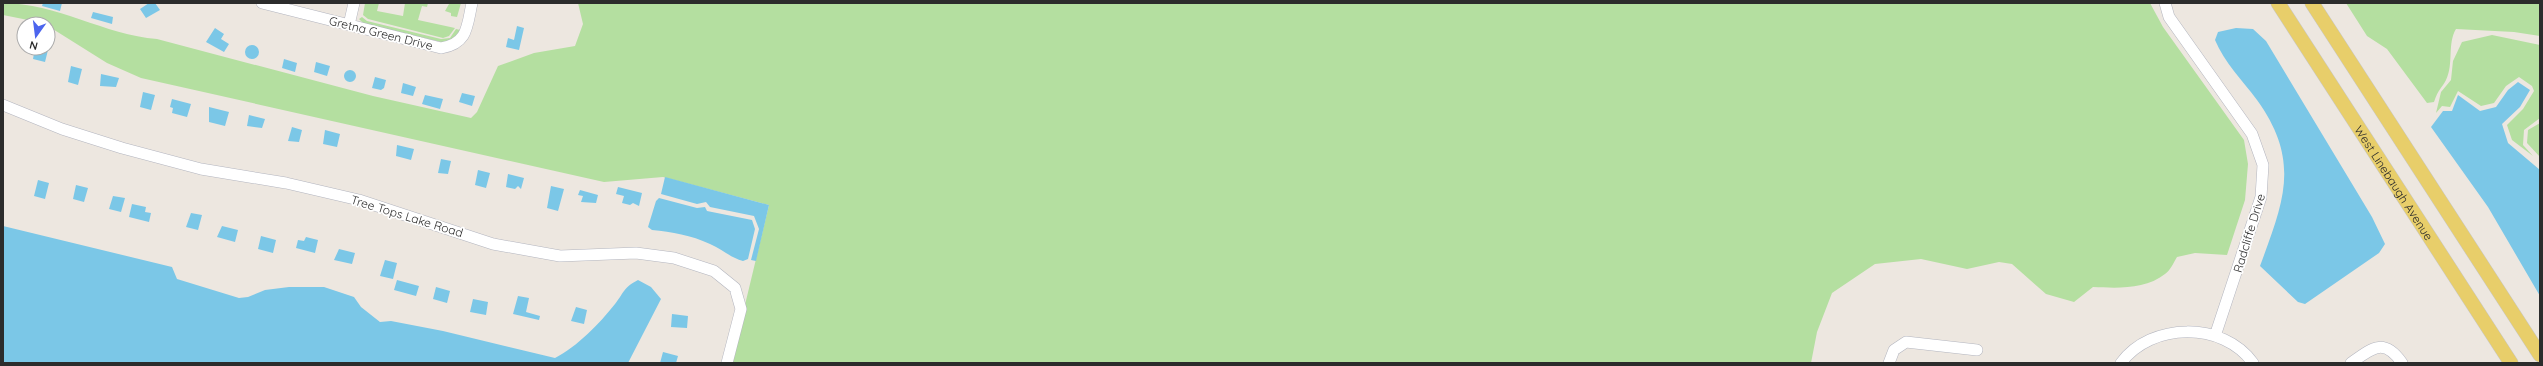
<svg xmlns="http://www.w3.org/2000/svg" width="2543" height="366" font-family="Quicksand,sans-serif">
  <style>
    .green { fill: #b4dfa0 }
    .water { fill: #7bc7e7 }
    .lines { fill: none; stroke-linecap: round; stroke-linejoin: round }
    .minor-casing { stroke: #b3b5bf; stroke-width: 12 }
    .major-casing { stroke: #c8c8c8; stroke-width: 15 }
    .minor { stroke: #fff; stroke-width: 11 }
    .major { stroke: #e8ce6a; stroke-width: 14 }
    .labels { text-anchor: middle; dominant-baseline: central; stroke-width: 3.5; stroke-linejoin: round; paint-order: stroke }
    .street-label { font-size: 12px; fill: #2c2c2c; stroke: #fff }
  </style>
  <rect width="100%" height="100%" fill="#ede7e0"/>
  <path class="green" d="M 3,3 C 56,3 105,35 157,39 L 373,96 L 471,118 L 477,112 L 498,66 L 534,53 L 575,46 L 583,24 L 578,3 L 2150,3 L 2163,27 L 2244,140 L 2248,164 L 2245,200 L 2227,255 L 2195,253 L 2177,257 C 2174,262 2170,271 2165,274 C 2145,290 2116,288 2093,287 L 2074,302 L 2046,294 L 2012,264 L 1999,262 L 1967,269 L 1921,259 L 1875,264 L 1832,293 L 1817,332 L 1811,363 L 731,363 L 769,205 L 663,177 L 604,182 L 141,78 L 107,63 L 48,26 L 48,24 L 3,15 Z
    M 365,3 L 379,3 L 377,11 L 403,16 L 405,3 L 428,3 L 427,7 L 422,6 L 418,20 L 455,28 L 449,36 L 443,38 L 368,19 L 363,15 Z
    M 447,3 L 461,3 L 457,17 L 451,16 L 451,13 L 445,11 L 449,4 Z
    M 2346,3 L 2540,3 L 2540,36 L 2514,32 L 2456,29 C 2447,44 2454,64 2446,80 C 2442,88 2438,89 2434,102 L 2427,103 L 2387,49 L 2367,36 Z
    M 362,17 L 367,21 L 441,39 L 450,38 L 456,29 L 460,30 L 457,37 L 445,43 L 363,23 L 359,19 Z
    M 2492,35 L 2540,45 L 2540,118 L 2524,130 L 2523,145 L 2533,156 L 2512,140 L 2507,125 L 2523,109 L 2534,91 L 2532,86 L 2519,77 L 2506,86 L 2494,103 L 2481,106 L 2458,91 L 2450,107 L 2442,106 L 2436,113 L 2441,92 L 2451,80 L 2453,61 L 2462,42 Z
    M 2540,123 L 2540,157 L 2527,143 L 2528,130 Z"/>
  <path class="water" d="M 43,3 L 62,3 L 60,11 L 42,6 Z
    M 149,3 L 155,3 L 160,10 L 146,18 L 140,9 Z
    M 93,12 L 113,17 L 112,24 L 91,18 Z
    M 517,26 L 524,28 L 519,50 L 506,47 L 508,38 L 514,40 Z
    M 215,28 L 224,34 L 221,39 L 229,44 L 224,52 L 206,42 Z
    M 2236,28 L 2253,29 L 2266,41 L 2372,217 L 2385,244 L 2379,253 L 2305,304 L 2298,302 L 2260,266 C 2284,201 2301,161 2257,100 C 2243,81 2224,62 2215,40 L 2218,32 Z
    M245 52a7 7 0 1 1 14 0a7 7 0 1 1-14 0Z
    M 35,48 L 48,50 L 45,62 L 33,59 Z
    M 284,59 L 297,63 L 295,72 L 282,68 Z
    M 316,62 L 330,66 L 327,76 L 314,72 Z
    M 71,66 L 82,69 L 78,85 L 68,82 Z
    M344 76a6 6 0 1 1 12 0a6 6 0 1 1-12 0Z
    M 101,74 L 119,78 L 116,87 L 100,86 Z
    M 375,77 L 386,80 L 384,88 L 381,90 L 372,88 Z
    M 2518,82 L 2530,90 L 2520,107 L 2502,124 L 2508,143 L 2540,170 L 2540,296 L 2488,207 L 2431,127 L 2443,111 L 2452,111 L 2458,95 L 2480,111 L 2496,107 L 2508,90 Z
    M 403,83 L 416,87 L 413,96 L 401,93 Z
    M 143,92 L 155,95 L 151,110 L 140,107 Z
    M 462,93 L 475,96 L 472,106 L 459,102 Z
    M 425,95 L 443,99 L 440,109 L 422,104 Z
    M 172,99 L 191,104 L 187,117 L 172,113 L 173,108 L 170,107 Z
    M 209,107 L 229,112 L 225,126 L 209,122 Z
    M 249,115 L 265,119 L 262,128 L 247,126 Z
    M 292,127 L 302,130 L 299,142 L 288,141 Z
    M 325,130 L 340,134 L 337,147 L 323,144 Z
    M 397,145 L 414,149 L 411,160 L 396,156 Z
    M 441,159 L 451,161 L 448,174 L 438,173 Z
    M 478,170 L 490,173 L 486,188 L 475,185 Z
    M 508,174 L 524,178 L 521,189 L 518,186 L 515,189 L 506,187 Z
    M 665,177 L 769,205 L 756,261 L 751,260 L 759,229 L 754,216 L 710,207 L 706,202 L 697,204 L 661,194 Z
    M 38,180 L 49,183 L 45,199 L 34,196 Z
    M 76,185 L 88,188 L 84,202 L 73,199 Z
    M 551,186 L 564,189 L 558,211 L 547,208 Z
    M 618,187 L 642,193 L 639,206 L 633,203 L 630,205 L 622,203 L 624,196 L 616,194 Z
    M 580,190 L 598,195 L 596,203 L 581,202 L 583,196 L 578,195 Z
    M 113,196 L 125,198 L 121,212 L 109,209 Z
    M 659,198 L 697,208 L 705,207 L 707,211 L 752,220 L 755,229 L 748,259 L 743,261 C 731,258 722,249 710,244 C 691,235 672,232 652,230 L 648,227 L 656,201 Z
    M 132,204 L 146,207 L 145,212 L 151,213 L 149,222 L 129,217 Z
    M 191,213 L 202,215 L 198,230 L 186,227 Z
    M 3,226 L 172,267 L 177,279 L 239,298 L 248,297 L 265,290 L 289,287 L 324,287 L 354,297 L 361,307 L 380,322 L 391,321 L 443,331 L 555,358 C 577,347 600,323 615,304 C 625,291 623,288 638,280 L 651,287 L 661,299 L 628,363 L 3,363 Z
    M 222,226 L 238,230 L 235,242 L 217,237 Z
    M 261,236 L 276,240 L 273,253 L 258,249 Z
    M 306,237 L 318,240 L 315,253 L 296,248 L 298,240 L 304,241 Z
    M 339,249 L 355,253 L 352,264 L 334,260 Z
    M 385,260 L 397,263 L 393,279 L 380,276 Z
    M 397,280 L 419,286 L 416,296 L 394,290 Z
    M 436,287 L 450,291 L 447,303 L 433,299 Z
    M 518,296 L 529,298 L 526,312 L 540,316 L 539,320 L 513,314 Z
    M 473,299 L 488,302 L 486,315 L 470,312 Z
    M 576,307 L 587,310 L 584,324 L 571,321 Z
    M 672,314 L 688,316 L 687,328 L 671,327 Z
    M 663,352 L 678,356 L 676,363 L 660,363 Z"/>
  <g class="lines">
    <defs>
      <path id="minor" d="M 262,3 L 441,48 C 468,44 467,26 472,3
        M 2165,3 L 2169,17 L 2252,134 L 2263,165 L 2261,197 L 2215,336
        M 349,25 L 354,3
        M 3,105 L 62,129 L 122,148 L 201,169 L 286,183 L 359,200 L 493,244 L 560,256 L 636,253 L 674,258 L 714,271 L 735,288 L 741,309 L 727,363
        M 1889,363 L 1894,350 L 1906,342 L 1977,350
        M 2121,363 C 2151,322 2223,321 2253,363
        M 2351,363 C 2372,348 2384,337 2402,363"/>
      <g id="major">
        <path id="s1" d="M 2278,3 L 2511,363"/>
        <path d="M 2312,3 L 2540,355"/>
      </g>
    </defs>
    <use href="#minor" class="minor-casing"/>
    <use href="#major" class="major-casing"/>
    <use href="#minor" class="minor"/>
    <use href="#major" class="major"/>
  </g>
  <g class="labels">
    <g class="street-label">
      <text transform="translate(381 33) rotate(14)">Gretna Green Drive</text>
      <text stroke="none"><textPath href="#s1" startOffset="214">West Linebaugh Avenue</textPath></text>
      <text transform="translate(407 216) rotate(17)">Tree Tops Lake Road</text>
      <text transform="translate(2249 233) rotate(-73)">Radcliffe Drive</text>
    </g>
  </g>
  <rect width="2543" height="366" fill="none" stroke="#2c2c2c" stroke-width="8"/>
  <g transform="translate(36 36) rotate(194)"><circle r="19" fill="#ffffff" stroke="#ababab"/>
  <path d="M0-3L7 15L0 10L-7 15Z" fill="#4c65ee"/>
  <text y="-6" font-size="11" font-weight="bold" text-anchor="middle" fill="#2c2c2c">N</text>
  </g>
</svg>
